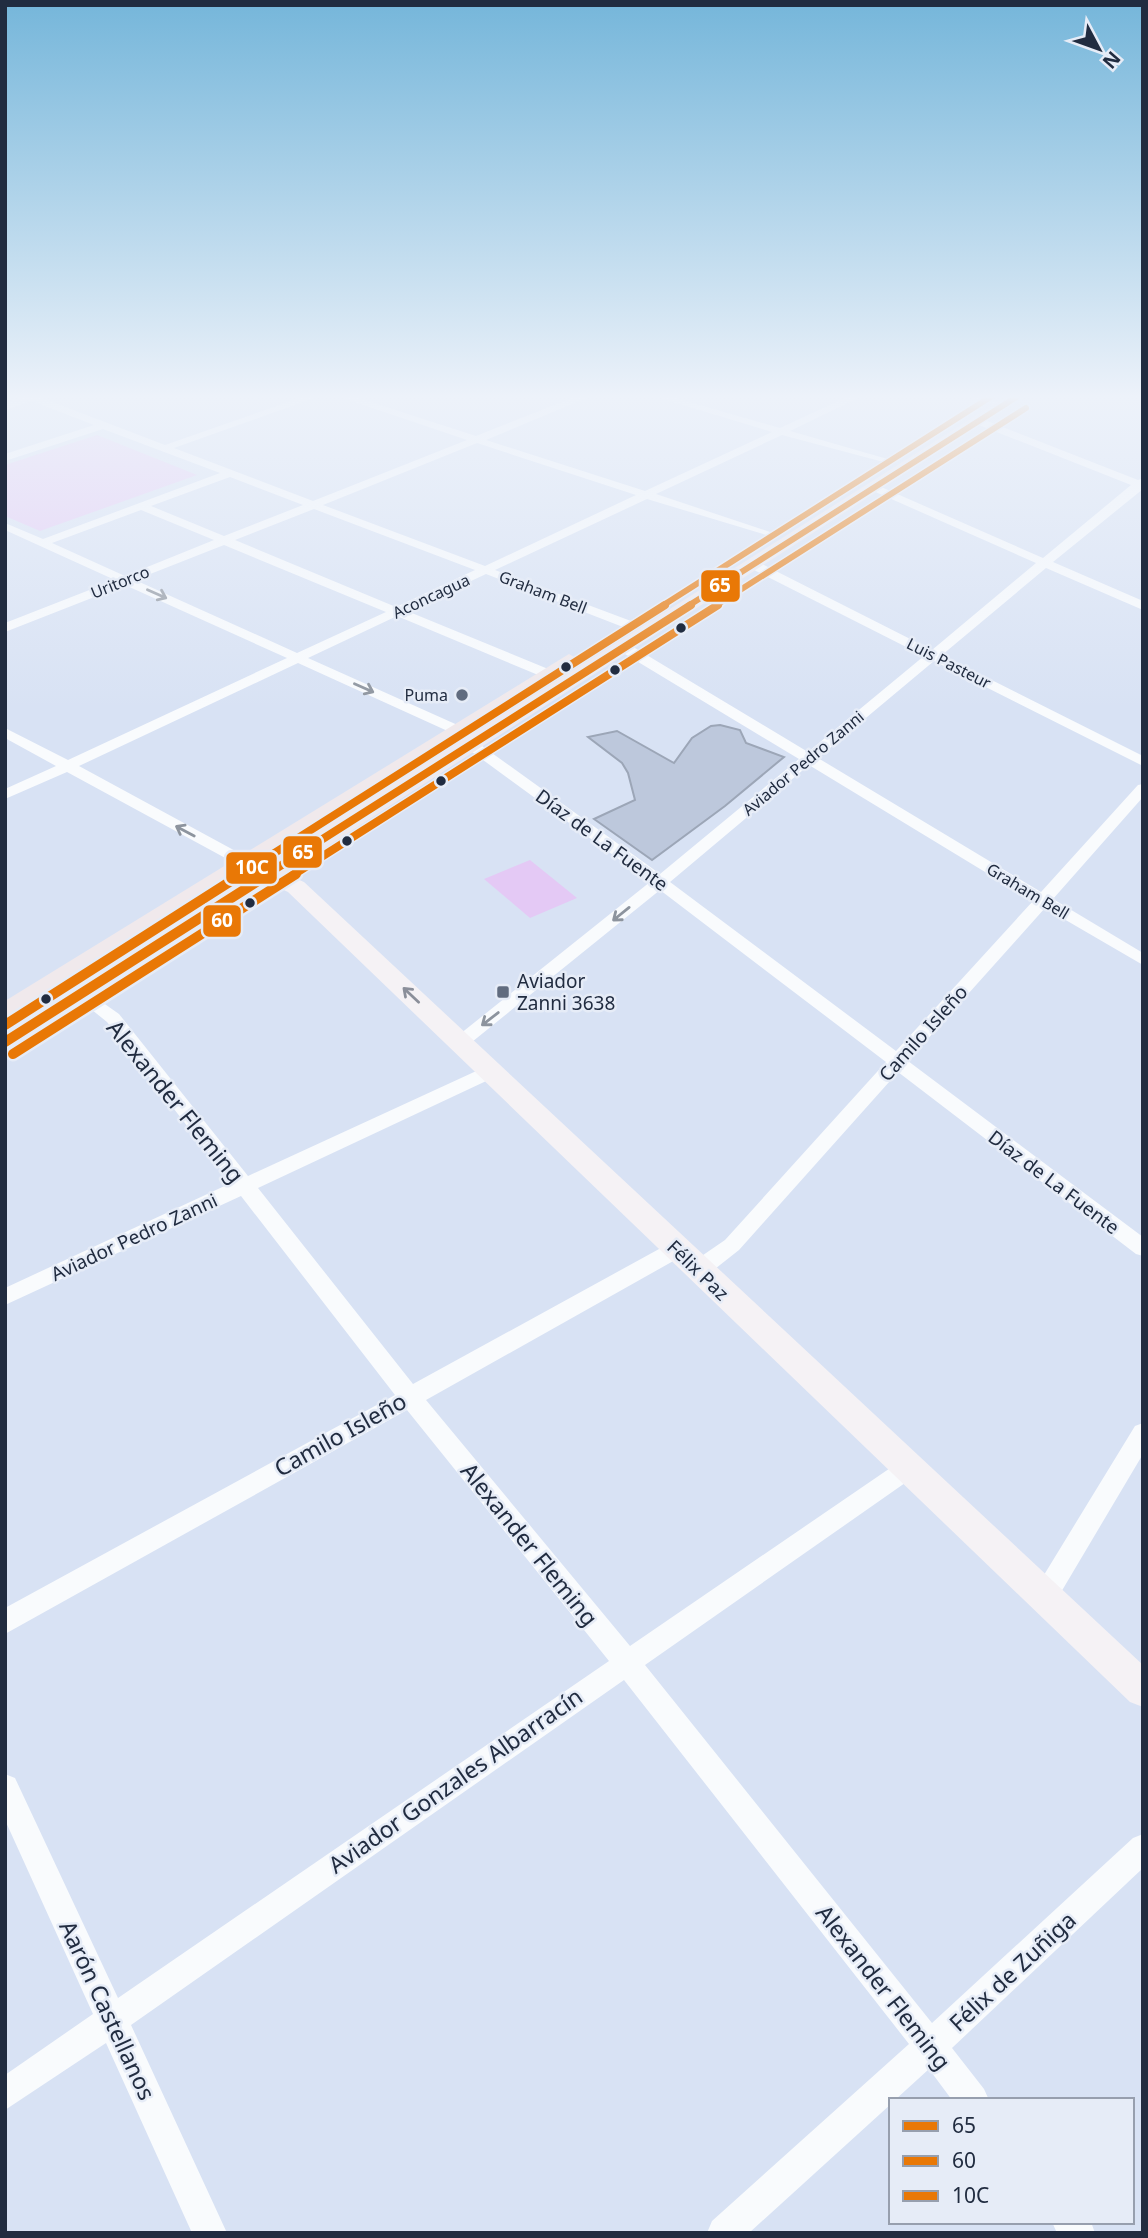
<svg xmlns="http://www.w3.org/2000/svg" width="1148" height="2238" font-family="'Noto Sans',sans-serif">
  <style>
    .green { fill: #e4c9f5 }
    .building { fill: #bdc8dc; stroke: #9ca6b7; stroke-width: 2 }
    .lines { fill: none; stroke-linecap: round; stroke-linejoin: round }
    .street { fill: #f9fbfd; fill-rule: evenodd }
    .secondary { fill: #f5f2f5; fill-rule: evenodd }
    .primary { fill: #f0e9ec; fill-rule: evenodd }
    .bus-1-far2-casing { stroke: #e6ecf7; stroke-width: 9 }
    .bus-1-far1-casing { stroke: #e6ecf7; stroke-width: 11 }
    .bus-1-casing { stroke: #e6ecf7; stroke-width: 15 }
    .bus-2-far2-casing { stroke: #e6ecf7; stroke-width: 9 }
    .bus-2-far1-casing { stroke: #e6ecf7; stroke-width: 11 }
    .bus-2-casing { stroke: #e6ecf7; stroke-width: 15 }
    .bus-3-far2-casing { stroke: #e6ecf7; stroke-width: 9 }
    .bus-3-far1-casing { stroke: #e6ecf7; stroke-width: 11 }
    .bus-3-casing { stroke: #e6ecf7; stroke-width: 15 }
    .bus-1-far2 { stroke: #e97806; stroke-width: 6 }
    .bus-1-far1 { stroke: #e97806; stroke-width: 8 }
    .bus-1 { stroke: #e97806; stroke-width: 10 }
    .bus-2-far2 { stroke: #e97806; stroke-width: 6 }
    .bus-2-far1 { stroke: #e97806; stroke-width: 8 }
    .bus-2 { stroke: #e97806; stroke-width: 10 }
    .bus-3-far2 { stroke: #e97806; stroke-width: 6 }
    .bus-3-far1 { stroke: #e97806; stroke-width: 8 }
    .bus-3 { stroke: #e97806; stroke-width: 10 }
    .oneway { stroke: #8d949e }
    .oneway2 { stroke: #8b8f9a }
    .bus-dot { fill: #212c40; stroke: #e6ecf7; stroke-width: 2.5 }
    .poi-dot { fill: #616c7f; stroke: #e6ecf7; stroke-width: 2.5 }
    .labels { text-anchor: middle; dominant-baseline: central; stroke-width: 5; stroke-linejoin: round; paint-order: stroke }
    .far-street-label { font-size: 16px; fill: #212c40; stroke: #e6ecf7 }
    .far-poi-label { font-size: 16px; fill: #212c40; stroke: #e6ecf7; text-anchor: end }
    .street-label { font-size: 19px; fill: #212c40; stroke: #e6ecf7 }
    .poi-label { font-size: 19px; fill: #212c40; stroke: #e6ecf7; text-anchor: start }
    .near-street-label { font-size: 23px; fill: #212c40; stroke: #e6ecf7 }
    .line-badge { stroke: #e6ecf7; stroke-width: 2.5 }
    .badge-label { font-size: 19px; text-anchor: middle; font-weight: bold; fill: #fff }
  </style>
  <rect width="100%" height="100%" fill="#d8e2f4"/>
  <path class="green" d="M 97,435 L 197,475 L 40,531 L 5,516 L 5,465 Z
    M 530,860 L 577,898 L 530,918 L 484,879 Z"/>
  <path class="building" d="M 720,725 L 740,730 L 746,743 L 784,757 L 725,806 L 652,860 L 594,819 L 635,800 L 628,773 L 622,763 L 588,737 L 617,731 L 674,763 L 692,738 L 711,726 Z"/>
  <g class="lines">
    <path class="street" d="M 22,396 L 44,396 L 42,398 L 165,445 L 305,396 L 320,396 L 174,448 L 313,501 L 467,440 L 337,396 L 352,396 L 476,436 L 577,396 L 591,396 L 486,440 L 645,491 L 772,432 L 653,396 L 669,396 L 780,428 L 849,396 L 862,396 L 790,431 L 891,460 L 891,464 L 782,435 L 656,494 L 773,533 L 773,537 L 647,499 L 495,570 L 631,621 L 631,627 L 623,627 L 486,574 L 407,611 L 553,671 L 553,677 L 543,677 L 397,616 L 308,658 L 462,727 L 478,743 L 660,874 L 799,759 L 620,651 L 620,645 L 630,645 L 808,752 L 924,656 L 750,568 L 750,562 L 758,562 L 932,650 L 1036,563 L 871,490 L 871,486 L 879,486 L 1043,558 L 1131,485 L 974,423 L 974,419 L 982,419 L 1138,480 L 1143,478 L 1143,489 L 1053,562 L 1143,601 L 1143,610 L 1046,568 L 942,655 L 1143,756 L 1143,766 L 934,661 L 818,758 L 1041,892 L 1138,785 L 1143,784 L 1143,797 L 1053,899 L 1143,953 L 1143,965 L 1045,908 L 908,1061 L 1143,1237 L 1143,1256 L 1136,1254 L 898,1072 L 739,1250 L 706,1276 L 690,1276 L 687,1270 L 690,1264 L 725,1240 L 886,1062 L 660,890 L 467,1046 L 455,1046 L 452,1042 L 455,1038 L 650,882 L 468,749 L 452,733 L 298,663 L 79,766 L 252,860 L 252,866 L 240,866 L 67,772 L 5,799 L 5,789 L 56,766 L 5,738 L 5,728 L 68,760 L 287,658 L 125,585 L 5,632 L 5,623 L 115,580 L 5,530 L 5,523 L 43,539 L 220,473 L 103,429 L 5,461 L 5,454 L 94,425 L 32,401 L 5,410 L 5,404 ZM 477,443 L 636,495 L 485,566 L 323,505 ZM 230,477 L 303,505 L 224,536 L 151,506 ZM 314,509 L 475,570 L 396,607 L 235,540 ZM 141,510 L 214,540 L 125,576 L 52,543 ZM 224,545 L 386,612 L 297,653 L 135,580 ZM 809,765 L 1033,901 L 896,1051 L 670,882 Z
      M 962,396 L 979,396 L 1008,405 L 1003,408 Z
      M 82,988 L 119,1014 L 248,1176 L 485,1067 L 499,1067 L 501,1071 L 499,1075 L 258,1188 L 413,1384 L 670,1243 L 684,1243 L 687,1249 L 684,1255 L 426,1400 L 630,1646 L 899,1462 L 907,1459 L 915,1462 L 919,1469 L 915,1476 L 645,1665 L 932,2023 L 1133,1838 L 1143,1834 L 1143,1868 L 952,2048 L 984,2089 L 989,2100 L 952,2100 L 929,2069 L 895,2100 L 891,2100 L 891,2104 L 749,2233 L 707,2233 L 712,2221 L 909,2044 L 624,1680 L 131,2025 L 227,2233 L 192,2233 L 106,2043 L 5,2110 L 5,2075 L 93,2014 L 5,1820 L 5,1774 L 15,1778 L 118,1998 L 609,1661 L 407,1410 L 5,1634 L 5,1608 L 395,1395 L 241,1196 L 5,1305 L 5,1288 L 231,1183 L 107,1022 L 76,997 L 73,993 Z
      M 1143,1423 L 1143,1454 L 1054,1604 L 1045,1608 L 1036,1604 L 1032,1596 L 1036,1588 L 1135,1426 Z
      M 1052,2222 L 1091,2222 L 1095,2233 L 1057,2233 Z"/>
    <path class="secondary" d="M 246,857 L 304,882 L 1143,1665 L 1143,1707 L 1130,1702 L 288,892 L 238,868 L 235,863 L 238,858 Z"/>
    <path class="primary" d="M 1007,396 L 1025,396 L 15,1048 L 5,1051 L 5,1029 Z
      M 569,654 L 579,660 L 576,664 L 15,1019 L 5,1022 L 5,1001 Z"/>
    <defs>
      <path id="bus-1-far2" d="M 688,606 L 1018,396"/>
      <path id="bus-1-far1" d="M 266,875 L 691,605"/>
      <path id="bus-1" d="M 5,1042 L 269,874"/>
      <path id="bus-2-far2" d="M 715,606 L 1026,408"/>
      <path id="bus-2-far1" d="M 293,875 L 718,605"/>
      <path id="bus-2" d="M 13,1054 L 296,874"/>
      <path id="bus-3-far2" d="M 662,606 L 992,396"/>
      <path id="bus-3-far1" d="M 240,875 L 665,605"/>
      <path id="bus-3" d="M 5,1025 L 242,874"/>
    </defs>
    <use href="#bus-1-far2" class="bus-1-far2-casing"/>
    <use href="#bus-1-far1" class="bus-1-far1-casing"/>
    <use href="#bus-1" class="bus-1-casing"/>
    <use href="#bus-2-far2" class="bus-2-far2-casing"/>
    <use href="#bus-2-far1" class="bus-2-far1-casing"/>
    <use href="#bus-2" class="bus-2-casing"/>
    <use href="#bus-3-far2" class="bus-3-far2-casing"/>
    <use href="#bus-3-far1" class="bus-3-far1-casing"/>
    <use href="#bus-3" class="bus-3-casing"/>
    <use href="#bus-1-far2" class="bus-1-far2"/>
    <use href="#bus-1-far1" class="bus-1-far1"/>
    <use href="#bus-1" class="bus-1"/>
    <use href="#bus-2-far2" class="bus-2-far2"/>
    <use href="#bus-2-far1" class="bus-2-far1"/>
    <use href="#bus-2" class="bus-2"/>
    <use href="#bus-3-far2" class="bus-3-far2"/>
    <use href="#bus-3-far1" class="bus-3-far1"/>
    <use href="#bus-3" class="bus-3"/>
  </g>
  <defs><path id="oneway-shaft" d="M-6 0H5M1.5-3L5.5 0L1.5 3" fill="none" stroke-width="1.6" stroke-linecap="round" stroke-linejoin="round" transform="scale(1.75)"/></defs>
  <g class="oneway">
    <use href="#oneway-shaft" transform="translate(157 594) rotate(24)"/>
    <use href="#oneway-shaft" transform="translate(364 688) rotate(24)"/>
    <use href="#oneway-shaft" transform="translate(185 831) rotate(-152)"/>
    <use href="#oneway-shaft" transform="translate(621 914) rotate(141)"/>
    <use href="#oneway-shaft" transform="translate(490 1019) rotate(142)"/>
  </g>
  <use class="oneway2" href="#oneway-shaft" transform="translate(411 995) rotate(-137)"/>
  <linearGradient id="sky" x2="0" y2="1"><stop stop-color="#75b6da"/><stop offset="0.56" stop-color="#edf2fa"/><stop offset="1" stop-color="#edf2fa" stop-opacity="0"/></linearGradient>
  <rect width="1148" height="709" fill="url(#sky)"/>
  <g class="bus-dot">
    <circle cx="681" cy="628" r="6"/>
    <circle cx="566" cy="667" r="6"/>
    <circle cx="615" cy="670" r="6"/>
    <circle cx="441" cy="781" r="6"/>
    <circle cx="347" cy="841" r="6"/>
    <circle cx="250" cy="903" r="6"/>
    <circle cx="46" cy="999" r="6"/>
  </g>
  <g class="poi-dot">
    <circle cx="462" cy="695" r="7"/>
    <rect x="496" y="985" width="14" height="14" rx="3.5"/>
  </g>
  <g class="labels">
    <g class="far-street-label">
      <text transform="translate(120 582) rotate(-22)">Uritorco</text>
      <text transform="translate(543 592) rotate(21)">Graham Bell</text>
      <text transform="translate(431 596) rotate(-25)">Aconcagua</text>
      <text transform="translate(949 663) rotate(27)">Luis Pasteur</text>
      <text transform="translate(803 763) rotate(-40)">Aviador Pedro Zanni</text>
      <text transform="translate(1028 891) rotate(31)">Graham Bell</text>
    </g>
    <g class="far-poi-label">
      <text x="448" y="695">Puma</text>
    </g>
    <g class="street-label">
      <text transform="translate(602 840) rotate(36)">Díaz de La Fuente</text>
      <text transform="translate(923 1033) rotate(-48)">Camilo Isleño</text>
      <text transform="translate(1054 1182) rotate(37)">Díaz de La Fuente</text>
      <text transform="translate(134 1237) rotate(-25)">Aviador Pedro Zanni</text>
      <text transform="translate(698 1270) rotate(44)">Félix Paz</text>
    </g>
    <g class="poi-label">
      <text x="517" y="981">Aviador<tspan x="517" dy="22">Zanni 3638</tspan></text>
    </g>
    <g class="near-street-label">
      <text transform="translate(176 1101) rotate(51)">Alexander Fleming</text>
      <text transform="translate(340 1434) rotate(-29)">Camilo Isleño</text>
      <text transform="translate(530 1544) rotate(51)">Alexander Fleming</text>
      <text transform="translate(455 1780) rotate(-35)">Aviador Gonzales Albarracín</text>
      <text transform="translate(1012 1971) rotate(-43)">Félix de Zuñiga</text>
      <text transform="translate(884 1987) rotate(52)">Alexander Fleming</text>
      <text transform="translate(108 2010) rotate(65)">Aarón Castellanos</text>
    </g>
  </g>
  <g class="line-badge">
    <rect x="700" y="569" width="41" height="34" rx="7" fill="#e97806"/>
    <rect x="282" y="835" width="41" height="34" rx="7" fill="#e97806"/>
    <rect x="225" y="851" width="53" height="34" rx="7" fill="#e97806"/>
    <rect x="202" y="904" width="40" height="34" rx="7" fill="#e97806"/>
  </g>
  <g class="badge-label">
    <text x="720" y="592">65</text>
    <text x="303" y="859">65</text>
    <text x="252" y="874">10C</text>
    <text x="222" y="927">60</text>
  </g>
  <rect width="1148" height="2238" fill="none" stroke="#212c40" stroke-width="14"/>
  <rect x="889" y="2098" width="245" height="126" fill="#e6ecf7" stroke="#979fae" stroke-width="2"/>
  <rect x="903" y="2121" width="35" height="10" fill="#e97806" stroke="#979fae" stroke-width="2"/>
  <text x="952" y="2133" font-size="21" fill="#212c40">65</text>
  <rect x="903" y="2156" width="35" height="10" fill="#e97806" stroke="#979fae" stroke-width="2"/>
  <text x="952" y="2168" font-size="21" fill="#212c40">60</text>
  <rect x="903" y="2191" width="35" height="10" fill="#e97806" stroke="#979fae" stroke-width="2"/>
  <text x="952" y="2203" font-size="21" fill="#212c40">10C</text>
  <g transform="translate(1099 49) rotate(131)" stroke="#e6ecf7" stroke-width="5" paint-order="stroke">
  <path d="M0-5L12 26L0 18L-12 26Z" fill="#212c40"/>
  <text y="-10" font-size="19" font-weight="bold" text-anchor="middle" fill="#212c40">N</text>
  </g>
</svg>
